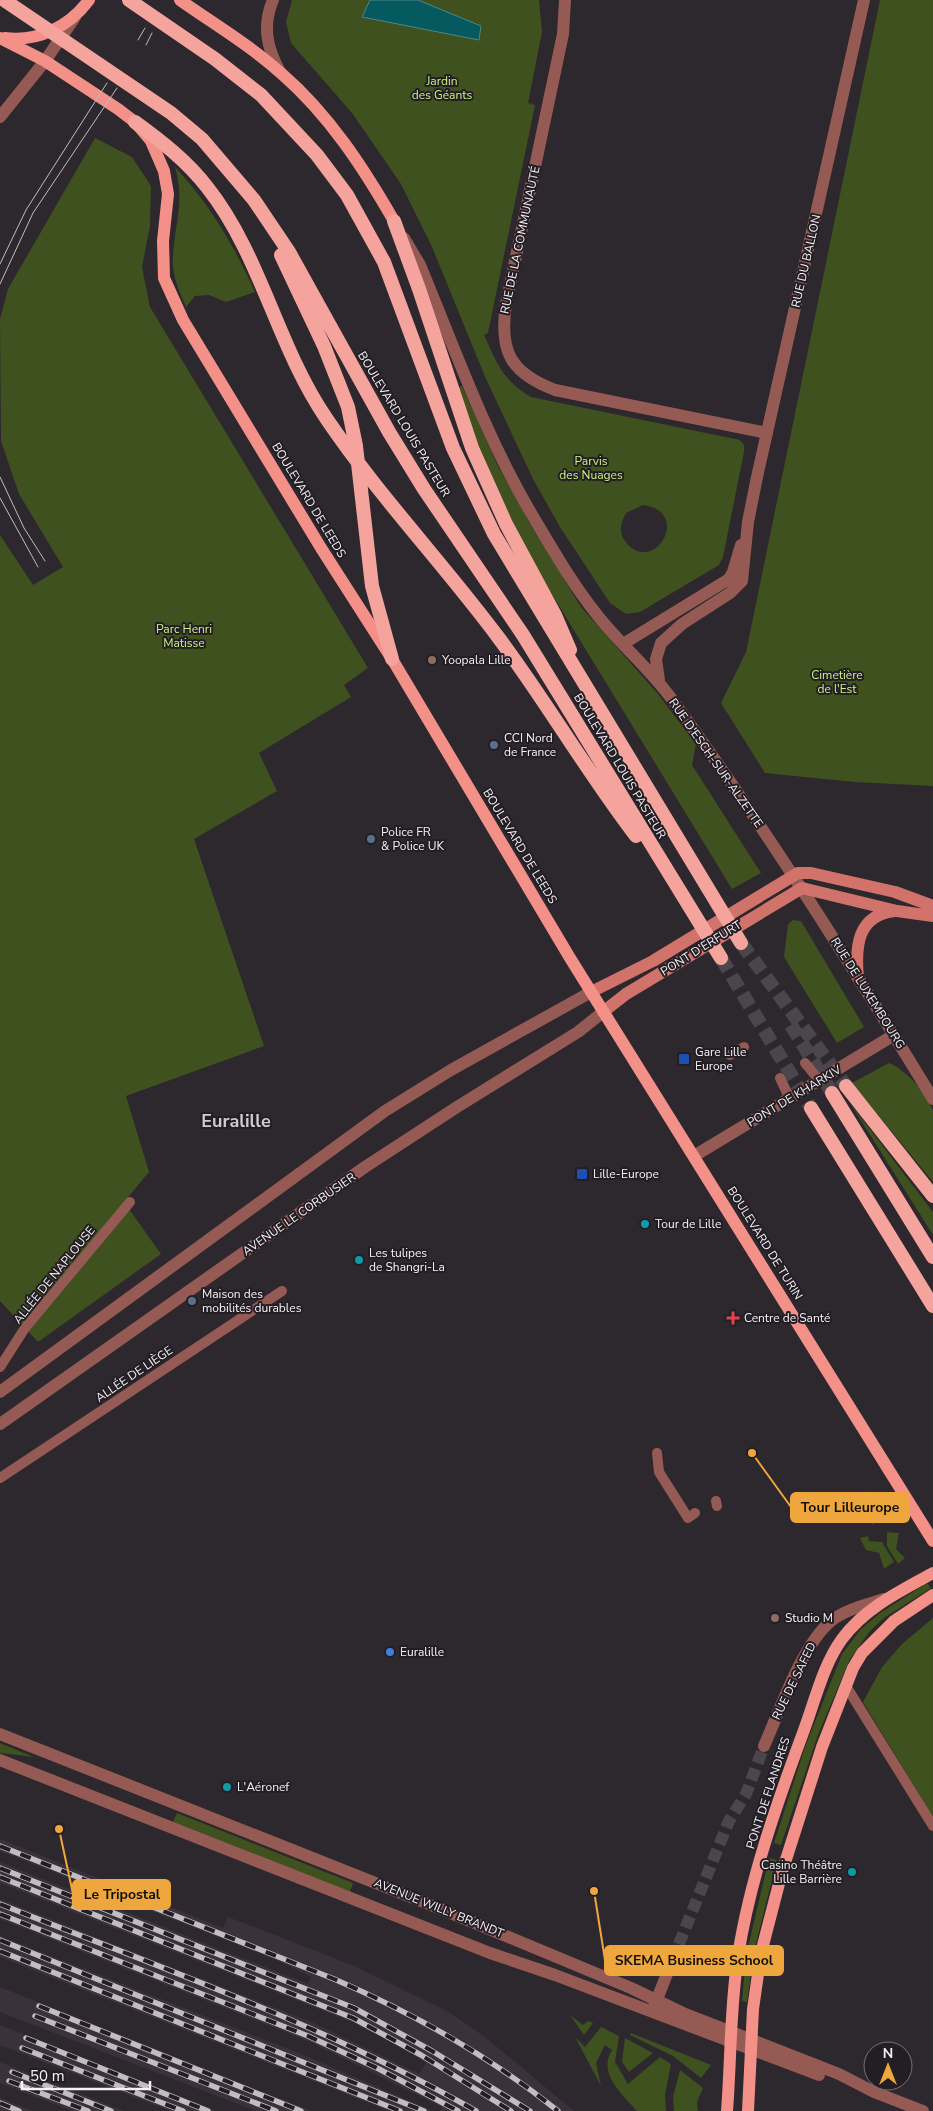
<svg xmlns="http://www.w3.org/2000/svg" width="933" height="2111" font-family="'Nunito Sans',sans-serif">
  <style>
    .built { fill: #3b313c }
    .green { fill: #3f511e; fill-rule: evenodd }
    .water { fill: #055a5f; stroke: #4d878c }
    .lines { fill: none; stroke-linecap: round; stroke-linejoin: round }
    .minor-tunnel { stroke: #4b454c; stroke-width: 12; stroke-dasharray: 12 6; stroke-linecap: butt }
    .trunk-tunnel { stroke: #4b454c; stroke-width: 14; stroke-dasharray: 14 7; stroke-linecap: butt }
    .pedestrian { stroke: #965a54; stroke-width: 10 }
    .minor { stroke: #965a54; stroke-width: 12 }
    .tertiary { stroke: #965a54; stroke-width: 12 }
    .secondary { stroke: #d2736b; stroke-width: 12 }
    .primary { stroke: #f39088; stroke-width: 12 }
    .trunk { stroke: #f4a49d; stroke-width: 14 }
    .tram { stroke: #c1bdc1; stroke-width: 1 }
    .rail-casing { stroke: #c1bdc1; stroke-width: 5.5 }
    .rail { stroke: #231e24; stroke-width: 4; stroke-dasharray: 11; stroke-linecap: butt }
    .education-dot { fill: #8d6e63; stroke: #231e24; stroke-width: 2 }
    .service-dot { fill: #5c6f8a; stroke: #231e24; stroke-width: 2 }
    .transit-dot { fill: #1a4fb4; stroke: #231e24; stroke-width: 2 }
    .culture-dot { fill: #0f9aa8; stroke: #231e24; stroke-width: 2 }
    .health-dot { fill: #e0444e; stroke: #231e24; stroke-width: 2 }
    .shop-dot { fill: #3f7fe0; stroke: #231e24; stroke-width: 2 }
    .labels { text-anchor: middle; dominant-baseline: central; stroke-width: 4; stroke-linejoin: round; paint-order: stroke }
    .park-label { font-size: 12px; fill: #c9f382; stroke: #231e24 }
    .street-label { font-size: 12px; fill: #f5f1f5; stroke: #231e24 }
    .poi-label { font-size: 12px; fill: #f5f1f5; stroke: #231e24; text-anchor: start }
    .district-label { font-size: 18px; font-weight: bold; fill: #d1cad3; stroke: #231e24 }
    .leader { fill: none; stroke: #efa73d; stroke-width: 2 }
    .callout-dot { fill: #efa73d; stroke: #231e24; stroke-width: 2 }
    .callout { fill: #efa73d; stroke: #efa73d; stroke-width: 2 }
    .callout-label { font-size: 14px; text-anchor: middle; font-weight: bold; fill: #111 }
  </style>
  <rect width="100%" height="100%" fill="#2d272e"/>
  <path class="built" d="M 0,1839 L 223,1928 L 228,1917 L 352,1965 L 449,2012 L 485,2037 L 574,2111 L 440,2111 L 442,2107 L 308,2041 L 0,1919 L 0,1899 L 316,2024 L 419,2074 L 426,2063 L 396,2044 L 352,2022 L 0,1883 L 0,1862 L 308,1984 L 311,1977 L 281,1962 L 0,1851 Z
    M 0,1936 L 304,2055 L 433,2111 L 389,2111 L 0,1957 Z
    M 0,1987 L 297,2105 L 312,2111 L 256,2111 L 0,2012 Z
    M 0,2025 L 200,2104 L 217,2111 L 170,2111 L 0,2045 Z
    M 0,2062 L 124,2111 L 72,2111 L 0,2083 Z
    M 0,2098 L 34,2111 L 0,2111 Z"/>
  <path class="green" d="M 292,0 L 539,0 L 542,32 L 528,103 L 535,105 L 488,333 L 484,335 C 497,363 503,381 531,397 L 740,440 L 744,445 L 744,452 L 723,557 L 719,565 L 640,612 L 626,614 L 610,603 L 560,527 L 534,481 L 486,379 L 432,247 L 401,184 L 352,113 L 291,43 L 286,22 ZM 643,505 C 694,512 652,578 625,541 C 618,532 621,522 626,513 Z
    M 880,0 L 933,0 L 933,786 L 854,782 L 765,773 L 721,703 L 746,652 Z
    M 95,138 L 132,157 L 151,186 L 150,226 L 142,267 L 150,307 L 368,668 L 344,685 L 351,697 L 259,753 L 277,791 L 194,839 L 264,1046 L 126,1096 L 149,1172 L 124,1202 L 161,1254 L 38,1342 L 0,1301 L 0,535 L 33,585 L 63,567 L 19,494 L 1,441 L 0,319 L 8,289 Z
    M 175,167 C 209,203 235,247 255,292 L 226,302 L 209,295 L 195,296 L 186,307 C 179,290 171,274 173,255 C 175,222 185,201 175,167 Z
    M 462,386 L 497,464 L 530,524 L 581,607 L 658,694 L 696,744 L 692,765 L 761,873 L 732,889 L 528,555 L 480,451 L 456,388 Z
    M 793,920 L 801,921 L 864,1027 L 837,1043 L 784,957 L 788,924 Z
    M 889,1063 C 906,1070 927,1093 933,1111 C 933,1123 933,1167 933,1182 L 852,1083 Z
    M 850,1103 L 933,1212 L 933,1235 Z
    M 865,1491 L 869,1508 L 879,1517 L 873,1525 L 864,1513 L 858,1495 Z
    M 887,1532 L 899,1533 L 896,1549 L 905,1558 L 898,1564 L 887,1546 Z
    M 868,1536 L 869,1541 L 882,1542 L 894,1562 L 884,1569 L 879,1553 L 866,1550 L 860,1538 Z
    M 927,1583 L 931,1588 L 884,1618 L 870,1631 L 850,1659 L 818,1735 L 781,1845 L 774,1843 L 805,1747 L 842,1654 L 860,1630 L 880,1613 Z
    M 933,1618 L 933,1817 L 863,1702 L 882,1667 L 902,1644 Z
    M 0,1743 L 2,1744 L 34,1757 L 0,1753 Z
    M 177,1813 L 353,1883 L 350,1892 L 173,1822 Z
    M 769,1858 L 777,1860 L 754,1951 L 747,2002 L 742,2001 L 746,1956 Z
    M 570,2015 L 583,2025 L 588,2021 L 593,2023 L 584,2035 Z
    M 601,2027 L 619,2036 L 615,2062 L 628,2084 L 660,2057 L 671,2064 L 665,2095 L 666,2111 L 637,2111 C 623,2095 597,2073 612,2050 L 605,2045 L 596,2063 L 601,2086 L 575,2037 L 585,2047 Z
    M 631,2033 L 711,2065 L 701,2078 L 673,2056 L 630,2035 Z
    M 625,2038 L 653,2053 L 629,2072 L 622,2062 Z
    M 680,2070 L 703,2088 L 697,2102 L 698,2111 L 674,2111 L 673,2097 Z"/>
  <path class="water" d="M 370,0 L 418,0 L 481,26 L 479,40 L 362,17 Z"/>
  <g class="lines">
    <path class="minor-tunnel" d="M 672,1961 L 729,1821 L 746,1794 L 764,1746"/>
    <path class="trunk-tunnel" d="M 741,943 L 846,1086
      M 721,958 L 811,1108
      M 791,1025 L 832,1093"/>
    <path class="pedestrian" d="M 730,1055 L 744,1047
      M 805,1063 L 820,1081
      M 780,1078 L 790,1099
      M 0,1367 L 25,1328 L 130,1202
      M 657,1453 L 659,1472 L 688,1518 L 695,1513
      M 0,1478 L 282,1291
      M 716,1501 L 717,1506
      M 846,1686 L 933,1826"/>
    <path class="minor" d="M 565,0 L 563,34 L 506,304 C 499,351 510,373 555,390 L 767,433
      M 694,1156 L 894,1035
      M 0,1734 L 441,1909 L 631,1988 L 683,2013 L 839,2074 L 874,2092 L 923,2111
      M 764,1746 C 780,1710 802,1645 831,1621 C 846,1609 866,1605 884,1599
      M 0,1760 L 490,1953 L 555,1975 L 819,2075
      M 654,2007 L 672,1961"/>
    <path class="tertiary" d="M 273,0 C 262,26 267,48 280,72
      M 0,117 L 45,61 L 75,17
      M 404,238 L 420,265 C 455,349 485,435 531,513 C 554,552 578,594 608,628 C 629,652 652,672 671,698 C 765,827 850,963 933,1099
      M 623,644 L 729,579 L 733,572 L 741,545
      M 659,680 L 656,659 L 661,643 L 682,624 L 730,593 L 742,581 L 748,522 L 757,477 L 864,0
      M 0,1392 L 385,1111 L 451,1070 L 591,992
      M 0,1424 L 365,1167 L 457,1107 L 578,1032 L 603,1012"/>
    <path class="secondary" d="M 858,978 C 855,947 857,915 895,911
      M 591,992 L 653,961 L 798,873 L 811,873 L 895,892 L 933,906
      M 603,1012 L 626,994 L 802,888 L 897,911 L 933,916"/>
    <path class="primary" d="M 180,0 C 214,24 251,46 282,74 C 329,115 363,167 394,221
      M 0,38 L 45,61 L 118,109 L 135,122 L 151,141 L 164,171 L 168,194 L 163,241 L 164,278 L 183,320 L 321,548 L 392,659 L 570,958 L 933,1541
      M 5,38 C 38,42 69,27 89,0
      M 727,2111 C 731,2060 730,2007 738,1956 C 750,1879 777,1803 804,1730 C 815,1701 823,1665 842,1639 C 865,1608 900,1591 933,1573
      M 748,2111 L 753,2009 L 761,1953 L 782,1872 L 822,1747 L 853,1668 L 862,1653 L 894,1621 L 933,1595"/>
    <path class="trunk" d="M 4,0 L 171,113 L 202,139 L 254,200 L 289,252 L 389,432 L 424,489 L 523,635 L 721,958
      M 129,0 L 215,59 L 261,95 L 317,155 L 347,195 L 384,262 L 453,448 L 494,534 L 741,943
      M 135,122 C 161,141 187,161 207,187 C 261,255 277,346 326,418 C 378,495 442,562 498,637 C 546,701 587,772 636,836
      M 394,221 L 419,289 L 472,448 L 506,524 L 555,615 L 570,650
      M 281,255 L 324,346 L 348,407 L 356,446 L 372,586 L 392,659
      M 846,1086 L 933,1196
      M 832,1093 L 933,1257
      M 811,1108 L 933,1306"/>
    <path class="tram" d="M 138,40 L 145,28
      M 146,45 L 152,33
      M 0,264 L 26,210 L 107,83
      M 0,284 L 33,213 L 117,88
      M 0,477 L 24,528 L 45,561
      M 0,498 L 38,567"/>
    <defs>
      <path id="rail" d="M 0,1846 L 334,1979 C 415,2014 489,2056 558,2111
        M 0,1868 L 354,2008 L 432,2051 L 530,2111
        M 0,1877 L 353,2018 L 421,2055 L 511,2111
        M 0,1904 C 161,1968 325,2025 476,2111
        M 0,1914 L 308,2036 L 379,2069 L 458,2111
        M 0,1940 L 424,2111
        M 0,1951 L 400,2111
        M 39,2006 L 301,2111
        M 35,2016 L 276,2111
        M 26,2038 L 208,2111
        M 22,2048 L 183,2111
        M 12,2072 L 111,2111
        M 9,2081 L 88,2111
        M 0,2103 L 19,2111"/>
    </defs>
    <use href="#rail" class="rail-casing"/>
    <use href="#rail" class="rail"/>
  </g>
  <g class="education-dot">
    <circle cx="432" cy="660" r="5"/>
    <circle cx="775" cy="1618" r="5"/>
  </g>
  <g class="service-dot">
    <circle cx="494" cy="745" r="5"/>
    <circle cx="371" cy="839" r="5"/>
    <circle cx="192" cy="1301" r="5"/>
  </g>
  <g class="transit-dot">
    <rect x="678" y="1053" width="12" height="12" rx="2.5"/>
    <rect x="576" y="1168" width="12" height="12" rx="2.5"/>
  </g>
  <g class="culture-dot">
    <circle cx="645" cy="1224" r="5"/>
    <circle cx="359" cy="1260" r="5"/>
    <circle cx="227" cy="1787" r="5"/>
    <circle cx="852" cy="1872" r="5"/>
  </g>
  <path class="health-dot" d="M730.5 1310.5h5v5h5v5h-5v5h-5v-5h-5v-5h5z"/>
  <circle class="shop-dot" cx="390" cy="1652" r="5"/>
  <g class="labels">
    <g class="park-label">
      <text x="442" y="81">Jardin<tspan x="442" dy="14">des Géants</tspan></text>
      <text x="591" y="461">Parvis<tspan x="591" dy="14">des Nuages</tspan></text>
      <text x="184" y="629">Parc Henri<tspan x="184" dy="14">Matisse</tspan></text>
      <text x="837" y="675">Cimetière<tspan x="837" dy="14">de l'Est</tspan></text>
    </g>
    <g class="street-label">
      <text transform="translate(520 240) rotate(-78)">RUE DE LA COMMUNAUTÉ</text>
      <text transform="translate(806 261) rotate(-77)">RUE DU BALLON</text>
      <text transform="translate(404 424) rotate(59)">BOULEVARD LOUIS PASTEUR</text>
      <text transform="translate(309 500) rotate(59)">BOULEVARD DE LEEDS</text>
      <text transform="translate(716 763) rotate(55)">RUE D'ESCH-SUR-ALZETTE</text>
      <text transform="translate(620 766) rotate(59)">BOULEVARD LOUIS PASTEUR</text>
      <text transform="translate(520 846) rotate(59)">BOULEVARD DE LEEDS</text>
      <text transform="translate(701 948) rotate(-32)">PONT D'ERFURT</text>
      <text transform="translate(868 993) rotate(58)">RUE DE LUXEMBOURG</text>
      <text transform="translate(794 1096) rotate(-31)">PONT DE KHARKIV</text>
      <text transform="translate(299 1214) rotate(-35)">AVENUE LE CORBUSIER</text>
      <text transform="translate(765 1243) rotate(58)">BOULEVARD DE TURIN</text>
      <text transform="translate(54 1275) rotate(-51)">ALLÉE DE NAPLOUSE</text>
      <text transform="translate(134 1374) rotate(-34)">ALLÉE DE LIÈGE</text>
      <text transform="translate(794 1681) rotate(-64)">RUE DE SAFED</text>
      <text transform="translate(768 1793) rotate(-72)">PONT DE FLANDRES</text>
      <text transform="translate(439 1908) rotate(22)">AVENUE WILLY BRANDT</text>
    </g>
    <g class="poi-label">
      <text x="442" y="660">Yoopala Lille</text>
      <text x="504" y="738">CCI Nord<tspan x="504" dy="14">de France</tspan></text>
      <text x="381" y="832">Police FR<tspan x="381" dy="14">&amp; Police UK</tspan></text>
      <text x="695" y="1052">Gare Lille<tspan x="695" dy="14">Europe</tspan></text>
      <text x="593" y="1174">Lille-Europe</text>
      <text x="655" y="1224">Tour de Lille</text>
      <text x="369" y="1253">Les tulipes<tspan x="369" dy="14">de Shangri-La</tspan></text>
      <text x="202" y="1294">Maison des<tspan x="202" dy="14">mobilités durables</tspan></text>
      <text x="744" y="1318">Centre de Santé</text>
      <text x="785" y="1618">Studio M</text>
      <text x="400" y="1652">Euralille</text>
      <text x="237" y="1787">L'Aéronef</text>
      <text x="842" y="1865" text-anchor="end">Casino Théâtre<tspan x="842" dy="14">Lille Barrière</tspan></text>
    </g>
    <g class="district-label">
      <text x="236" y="1121">Euralille</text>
    </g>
  </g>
  <path class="leader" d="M752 1453L791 1507M59 1829L73 1894M594 1891L605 1960"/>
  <g class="callout-dot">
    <circle cx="752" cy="1453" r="5"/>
    <circle cx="59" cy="1829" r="5"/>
    <circle cx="594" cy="1891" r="5"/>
  </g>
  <g class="callout">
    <rect x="791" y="1493" width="118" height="29" rx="5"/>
    <rect x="73" y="1880" width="97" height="29" rx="5"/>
    <rect x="605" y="1946" width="178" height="29" rx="5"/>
  </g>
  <g class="callout-label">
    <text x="850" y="1512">Tour Lilleurope</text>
    <text x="122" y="1899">Le Tripostal</text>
    <text x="694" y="1965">SKEMA Business School</text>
  </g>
  <g transform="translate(888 2066)"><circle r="24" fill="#231e24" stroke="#777278"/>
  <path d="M0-4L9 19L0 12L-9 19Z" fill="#efa73d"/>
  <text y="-8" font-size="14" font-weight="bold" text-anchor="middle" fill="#f5f1f5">N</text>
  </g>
  <path d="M22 2081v8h128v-8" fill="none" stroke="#f5f1f5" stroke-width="2.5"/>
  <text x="30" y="2081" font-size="15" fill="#f5f1f5" stroke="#231e24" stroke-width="4" paint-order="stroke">50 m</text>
</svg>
